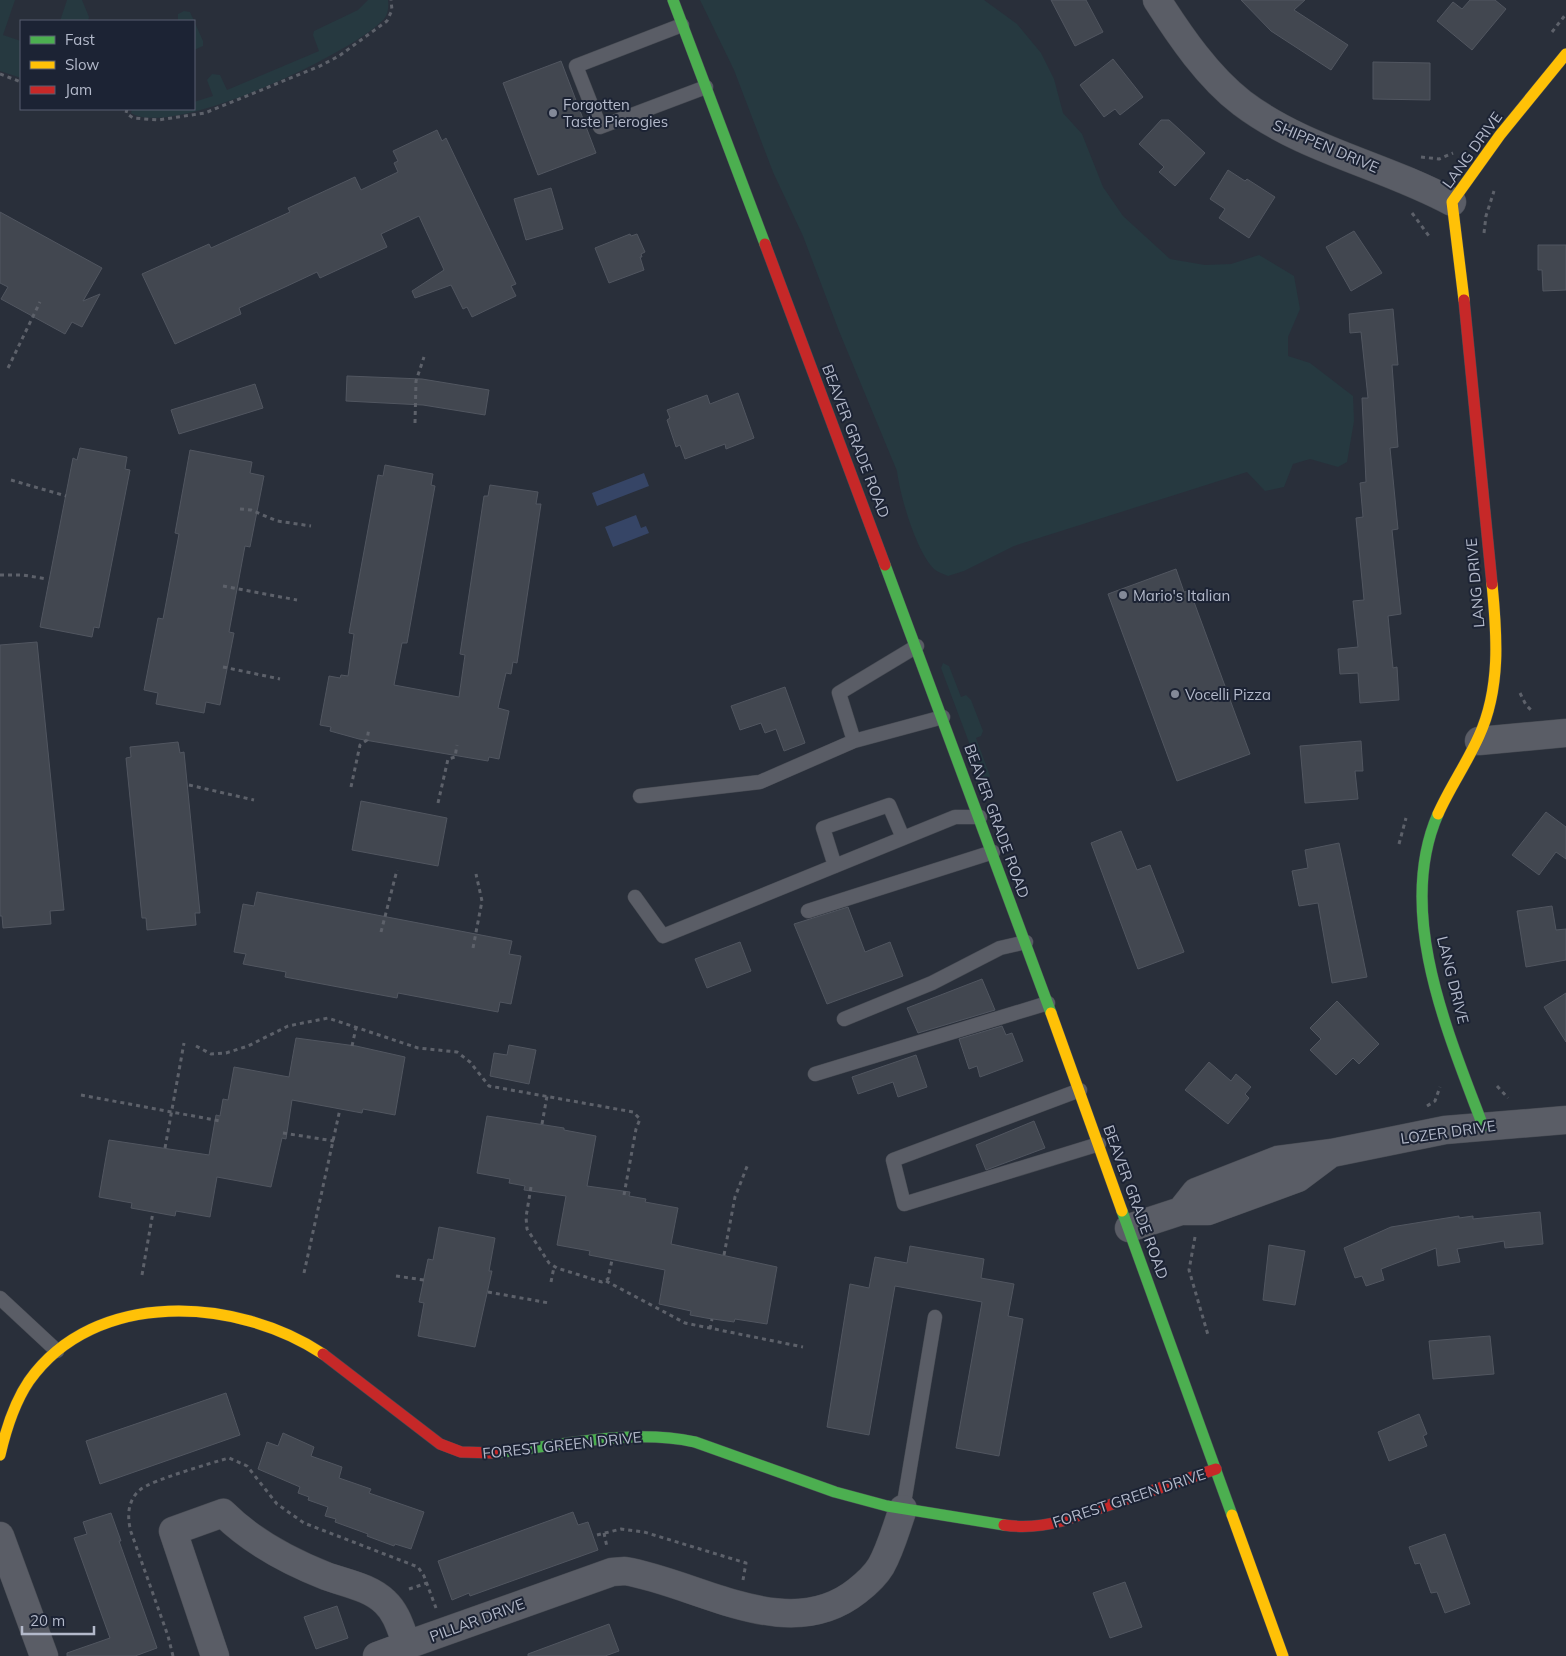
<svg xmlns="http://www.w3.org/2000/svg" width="1566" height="1656" font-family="Mulish,sans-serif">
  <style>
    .green { fill: #263940 }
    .water { fill: #364566 }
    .building { fill: #424750; stroke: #515660 }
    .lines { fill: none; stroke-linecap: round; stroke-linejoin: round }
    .lane-casing { stroke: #464a52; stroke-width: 15 }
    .street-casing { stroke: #464a52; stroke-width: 29 }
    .fast-casing { stroke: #464a52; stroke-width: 12 }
    .slow-casing { stroke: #464a52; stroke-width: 12 }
    .jam-casing { stroke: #464a52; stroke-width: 12 }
    .path { stroke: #5d616a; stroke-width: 3; stroke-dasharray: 4 4; stroke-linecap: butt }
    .lane { stroke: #5a5d66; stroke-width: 14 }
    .street { stroke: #5a5d66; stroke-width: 28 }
    .fast { stroke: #4caf50; stroke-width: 11 }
    .slow { stroke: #ffc107; stroke-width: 11 }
    .jam { stroke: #c62828; stroke-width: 11 }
    .poi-dot { fill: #838998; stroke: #1c2334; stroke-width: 2 }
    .labels { text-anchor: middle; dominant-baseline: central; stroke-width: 4; stroke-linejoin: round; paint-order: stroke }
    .poi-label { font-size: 15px; fill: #b3b9ca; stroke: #1c2334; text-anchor: start }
    .street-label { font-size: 15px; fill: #b3b9ca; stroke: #1c2334 }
  </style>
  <rect width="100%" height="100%" fill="#292f3a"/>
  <path class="green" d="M 0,0 L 15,0 L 3,35 L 21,41 L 21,78 L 0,71 Z
    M 67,0 L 82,0 L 89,17 L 88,21 L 60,21 Z
    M 368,0 L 388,0 C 389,7 388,16 382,21 C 350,54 172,139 131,113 L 132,109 L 194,109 L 194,102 L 213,96 L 207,80 L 212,74 L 220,75 L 227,90 L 319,51 L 313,35 L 314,31 L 358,10 Z
    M 700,0 L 984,0 L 1017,24 L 1041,53 L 1054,79 L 1063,113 L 1082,134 L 1103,187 L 1123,216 L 1170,259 L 1205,265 L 1231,264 L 1259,255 L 1294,276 L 1300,309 L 1288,337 L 1288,356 L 1310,363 L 1353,396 L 1354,421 L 1347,462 L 1338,467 L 1310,459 L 1293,464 L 1284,487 L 1265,491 L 1247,472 L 1014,546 L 964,571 L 948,576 C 944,574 937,572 934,569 C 916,551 900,496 897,471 L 839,331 L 803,236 L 773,172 L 734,70 Z
    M 184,11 L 190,12 L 203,41 L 203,46 L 194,50 L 194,21 L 178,20 L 178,14 Z
    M 943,663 L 949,666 L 961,697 L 966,695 L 971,700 L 983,731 L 981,736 L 976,738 L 990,776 L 988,779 L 982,777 L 941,668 Z"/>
  <path class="water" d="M 644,473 L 649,486 L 597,506 L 592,493 Z
    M 636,515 L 641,528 L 646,526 L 649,533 L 613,547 L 605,527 Z"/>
  <path class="building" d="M 1051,0 L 1086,0 L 1103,32 L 1075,46 Z
    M 1241,0 L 1305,0 L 1294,10 L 1348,45 L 1331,70 L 1271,31 Z
    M 1470,0 L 1495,0 L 1506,9 L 1472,50 L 1437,21 L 1453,2 L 1462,9 Z
    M 1113,59 L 1143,97 L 1120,115 L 1115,109 L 1104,117 L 1080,85 Z
    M 561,61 L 596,153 L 538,175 L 503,83 Z
    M 1373,62 L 1430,63 L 1430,100 L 1373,99 Z
    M 1161,120 L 1169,120 L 1205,153 L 1175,186 L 1159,172 L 1164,167 L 1139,144 Z
    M 437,130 L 442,141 L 446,138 L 466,180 L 516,284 L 511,286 L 516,296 L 472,317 L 467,307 L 463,309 L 451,285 L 415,298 L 412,291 L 444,270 L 419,216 L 381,234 L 387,247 L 320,278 L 317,272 L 285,287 L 239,308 L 241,314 L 175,344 L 142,274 L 209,244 L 211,248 L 257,227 L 290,212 L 288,208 L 355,177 L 361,190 L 398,172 L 394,163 L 398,161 L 393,151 Z
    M 1228,170 L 1245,181 L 1247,179 L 1275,197 L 1249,238 L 1219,218 L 1225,209 L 1210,199 Z
    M 551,188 L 563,229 L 526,240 L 514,199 Z
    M 0,212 L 102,268 L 83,301 L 100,294 L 82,327 L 72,322 L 65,334 L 1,299 L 8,287 L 0,283 Z
    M 1354,231 L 1382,273 L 1351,291 L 1326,247 Z
    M 630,234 L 631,236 L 637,234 L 645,252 L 641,254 L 642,257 L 640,257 L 644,270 L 609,283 L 595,248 Z
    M 1538,245 L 1566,245 L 1566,290 L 1543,291 L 1542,270 L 1538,270 Z
    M 1393,309 L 1398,365 L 1392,365 L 1398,447 L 1390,448 L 1398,529 L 1392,530 L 1401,614 L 1388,616 L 1393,668 L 1397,667 L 1399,700 L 1360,703 L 1358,673 L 1340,674 L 1338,649 L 1358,647 L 1353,601 L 1364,600 L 1356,518 L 1363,517 L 1360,483 L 1366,482 L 1362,398 L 1368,398 L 1361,332 L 1350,333 L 1349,314 Z
    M 347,376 L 422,379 L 489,390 L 485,415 L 423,405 L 346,401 Z
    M 255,384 L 263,408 L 179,434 L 171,410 Z
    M 738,393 L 754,438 L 726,449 L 725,444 L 685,459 L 680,445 L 676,447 L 667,420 L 670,418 L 667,410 L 707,395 L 710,404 Z
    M 80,448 L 127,457 L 125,469 L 130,470 L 99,628 L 94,627 L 92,637 L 40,627 L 73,458 L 77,460 Z
    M 190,450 L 252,462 L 250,473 L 264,476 L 250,547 L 245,546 L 229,632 L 234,633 L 220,705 L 206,702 L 204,713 L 156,704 L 158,693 L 144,690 L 158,618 L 163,619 L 179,534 L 175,533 Z
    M 385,465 L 433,474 L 431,485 L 435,486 L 407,643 L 402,643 L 394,685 L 459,697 L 465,655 L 460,654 L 484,496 L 488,496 L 490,485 L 538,492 L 536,504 L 541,504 L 517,663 L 513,662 L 511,674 L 506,673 L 498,708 L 509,711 L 499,759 L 489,757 L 488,761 L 359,739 L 330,731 L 331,727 L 320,725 L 329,676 L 340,678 L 341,675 L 348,676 L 354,634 L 349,633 L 378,475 L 383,476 Z
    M 1176,569 L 1184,592 L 1190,591 L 1250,754 L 1177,781 L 1108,594 Z
    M 37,642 L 64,910 L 50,911 L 51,924 L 3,928 L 2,916 L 0,916 L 0,645 Z
    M 785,687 L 805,743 L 784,751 L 776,729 L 765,733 L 761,723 L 740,730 L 731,706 Z
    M 1361,741 L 1363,771 L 1355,771 L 1358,799 L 1305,803 L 1300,746 Z
    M 178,742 L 180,753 L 184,752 L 200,913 L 195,913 L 196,925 L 147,930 L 146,918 L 142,918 L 126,758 L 131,757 L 130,747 Z
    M 361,801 L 447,818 L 438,866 L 352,850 Z
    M 1546,812 L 1566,827 L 1566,859 L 1556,852 L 1539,875 L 1512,855 Z
    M 1121,831 L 1137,870 L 1150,865 L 1184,952 L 1138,969 L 1091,843 Z
    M 1339,843 L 1367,977 L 1332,983 L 1318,903 L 1299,906 L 1292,871 L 1308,868 L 1305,850 Z
    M 257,892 L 512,941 L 509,954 L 521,956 L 511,1004 L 500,1002 L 498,1012 L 398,993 L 397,998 L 285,977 L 286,972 L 243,964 L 246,954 L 234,952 L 243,904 L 254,906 Z
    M 1552,906 L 1556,930 L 1566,929 L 1566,960 L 1526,967 L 1517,911 Z
    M 848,907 L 865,952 L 890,942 L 903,976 L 827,1004 L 794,924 Z
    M 740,942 L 751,971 L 707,988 L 695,959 Z
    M 982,979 L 995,1010 L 918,1033 L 907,1008 Z
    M 1566,993 L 1566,1042 L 1544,1007 Z
    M 1337,1001 L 1379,1044 L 1359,1064 L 1353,1058 L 1336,1075 L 1310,1050 L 1321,1039 L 1310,1028 Z
    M 1002,1026 L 1006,1035 L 1012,1033 L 1023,1061 L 980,1077 L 977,1066 L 969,1069 L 959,1039 Z
    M 296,1038 L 356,1046 L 405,1057 L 395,1115 L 363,1109 L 362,1113 L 292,1100 L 286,1139 L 282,1138 L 271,1187 L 217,1177 L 210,1217 L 176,1211 L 175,1216 L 131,1208 L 132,1203 L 99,1197 L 109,1140 L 209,1155 L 216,1115 L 220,1116 L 223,1099 L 228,1100 L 234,1067 L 289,1077 Z
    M 509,1045 L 536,1050 L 529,1084 L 490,1076 L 494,1053 L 507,1055 Z
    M 916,1055 L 927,1087 L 898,1097 L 893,1082 L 858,1094 L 852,1077 Z
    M 1209,1062 L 1231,1081 L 1236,1074 L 1251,1087 L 1245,1094 L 1249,1098 L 1228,1124 L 1185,1090 Z
    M 487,1116 L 564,1128 L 564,1130 L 596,1136 L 587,1186 L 630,1192 L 629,1196 L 646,1199 L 645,1202 L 678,1208 L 671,1244 L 777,1267 L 767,1324 L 735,1319 L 734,1322 L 706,1318 L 690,1315 L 691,1311 L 659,1304 L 665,1270 L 589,1255 L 590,1251 L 557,1245 L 566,1196 L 524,1190 L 525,1186 L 509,1183 L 510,1179 L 477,1173 Z
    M 1034,1121 L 1045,1148 L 986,1170 L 976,1145 Z
    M 1540,1212 L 1543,1244 L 1505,1248 L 1504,1241 L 1457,1249 L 1460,1262 L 1438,1266 L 1436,1248 L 1381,1269 L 1384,1280 L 1366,1286 L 1362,1276 L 1355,1278 L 1344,1248 L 1391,1227 L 1459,1216 L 1459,1218 L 1473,1216 L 1473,1219 Z
    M 439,1227 L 495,1238 L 489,1271 L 492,1271 L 475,1347 L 418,1336 L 424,1303 L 419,1302 L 428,1259 L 433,1260 Z
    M 1269,1245 L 1305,1251 L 1295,1305 L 1263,1300 Z
    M 910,1246 L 984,1259 L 981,1278 L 1014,1284 L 1008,1316 L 1023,1319 L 999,1456 L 956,1448 L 982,1302 L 895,1286 L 869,1435 L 827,1427 L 850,1284 L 869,1288 L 875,1257 L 907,1263 Z
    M 1490,1336 L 1494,1374 L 1433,1379 L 1429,1341 Z
    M 226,1393 L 240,1435 L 100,1484 L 86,1441 Z
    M 1419,1414 L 1427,1434 L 1423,1436 L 1427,1446 L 1389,1461 L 1378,1432 Z
    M 283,1433 L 314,1447 L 311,1456 L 342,1467 L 339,1478 L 371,1489 L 369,1493 L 424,1512 L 411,1549 L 395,1544 L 394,1546 L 367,1536 L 368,1534 L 335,1522 L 336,1519 L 325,1516 L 328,1507 L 308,1500 L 309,1497 L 298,1493 L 300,1487 L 258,1469 L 267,1442 L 278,1446 Z
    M 573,1512 L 578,1525 L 588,1522 L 598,1550 L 470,1596 L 469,1593 L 452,1600 L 438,1561 Z
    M 111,1513 L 121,1541 L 119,1541 L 157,1648 L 135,1656 L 67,1656 L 67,1653 L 110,1638 L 74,1538 L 87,1534 L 83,1522 Z
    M 1445,1534 L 1470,1604 L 1445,1613 L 1437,1592 L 1431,1593 L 1420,1563 L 1415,1564 L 1409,1547 Z
    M 1125,1582 L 1142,1627 L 1110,1638 L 1093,1593 Z
    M 337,1606 L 348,1638 L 316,1649 L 304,1617 Z
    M 609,1624 L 619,1651 L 605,1656 L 528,1656 L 528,1654 Z"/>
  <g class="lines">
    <defs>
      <path id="lane" d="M 682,25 L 576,66 L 600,127 L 706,87
        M 917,646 L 839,693 L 854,741 L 943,717
        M 640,796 L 760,782 L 854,741
        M 835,866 L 823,828 L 889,805 L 903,838
        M 635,897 L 663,936 L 955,817 L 980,817
        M 808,911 L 993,852
        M 844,1019 L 932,983 L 1000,948 L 1026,942
        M 815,1074 L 1048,1003
        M 1080,1090 L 893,1160 L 904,1204 L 1099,1144
        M 0,1298 L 57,1351
        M 903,1509 L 935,1317"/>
      <path id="street" d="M 1157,0 C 1180,36 1208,77 1242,103 C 1304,150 1384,165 1452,202
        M 1479,741 L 1566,733
        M 1181,1211 L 1196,1192 L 1278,1160 L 1332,1153 L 1445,1130 L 1566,1120
        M 1129,1228 L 1181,1211 L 1208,1211 L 1298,1178 L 1330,1154
        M 0,1536 L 44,1656
        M 215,1656 L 173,1531 L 223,1513 C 252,1542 288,1561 326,1576 C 345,1583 370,1587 385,1602 C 397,1613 401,1630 407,1645 L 612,1572 L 625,1571 C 698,1583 788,1646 857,1591 C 866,1584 875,1576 881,1566 C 891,1548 896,1528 903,1509
        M 377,1656 L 407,1645"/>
      <path id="fast" d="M 673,0 L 765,244
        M 885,565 L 1051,1013
        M 1438,814 C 1395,912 1448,1033 1483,1126
        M 1122,1211 L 1232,1515
        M 494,1453 C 560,1446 629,1428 695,1442 L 835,1492 L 887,1506 L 1004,1525"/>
      <path id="slow" d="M 1464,300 L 1452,202 L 1500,135 L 1566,54
        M 1438,814 C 1450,787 1467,763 1479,736 C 1501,688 1497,635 1492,584
        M 1051,1013 L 1122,1211
        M 0,1455 C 6,1429 14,1403 29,1381 C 95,1288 237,1297 323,1354
        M 1232,1515 L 1283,1656"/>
      <path id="jam" d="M 765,244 L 885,565
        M 1464,300 L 1492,584
        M 323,1354 L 440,1444 L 461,1452 L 494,1453
        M 1004,1525 C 1023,1528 1043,1526 1062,1521 L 1216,1469"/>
    </defs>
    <use href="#lane" class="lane-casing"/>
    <use href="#street" class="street-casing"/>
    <use href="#fast" class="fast-casing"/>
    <use href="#slow" class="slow-casing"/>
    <use href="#jam" class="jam-casing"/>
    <path class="path" d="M 1552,32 L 1566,14
      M 0,74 L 21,82
      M 127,109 L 126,113 L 133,118 L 158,120 L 205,113 L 320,66 L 339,56 L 387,21 L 392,10 L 391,0
      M 1421,157 L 1439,159 L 1453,153
      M 1412,213 L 1429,236
      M 1484,233 L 1486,216 L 1494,191
      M 8,368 L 40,302
      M 415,423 L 416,381 L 424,357
      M 11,480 L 66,496
      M 240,509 L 251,510 L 277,521 L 311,526
      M 0,575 L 23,575 L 47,579
      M 223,586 L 297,600
      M 223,667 L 280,679
      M 1520,693 L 1526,705 L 1531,710
      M 189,785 L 254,800
      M 351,787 L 360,745 L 367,740 L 369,728
      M 438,803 L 448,759 L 455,757 L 457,745
      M 1399,844 L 1406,818
      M 381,932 L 397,870
      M 473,948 L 482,901 L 476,874
      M 196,1046 L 211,1054 L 226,1053 L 248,1046 L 288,1026 L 328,1018 L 418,1048 L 457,1052 L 470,1062 L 489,1086 L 633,1112 L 640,1119 L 636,1129 L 624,1195
      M 352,1046 L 356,1028
      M 1497,1086 L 1508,1098
      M 81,1095 L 220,1121
      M 1427,1106 L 1435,1101 L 1440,1087
      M 542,1124 L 547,1096
      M 283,1133 L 334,1141
      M 165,1148 L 184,1043
      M 531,1187 L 526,1217 L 527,1229 L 549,1263 L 557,1268 L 602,1282 L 608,1279 L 612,1260
      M 1195,1237 L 1189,1270 L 1208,1335
      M 724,1255 L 735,1197 L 748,1164
      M 304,1273 L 340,1109
      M 142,1275 L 153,1212
      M 396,1276 L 424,1280
      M 606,1281 L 685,1323 L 803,1347
      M 551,1282 L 554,1267
      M 488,1292 L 549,1303
      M 710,1329 L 712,1319
      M 604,1533 L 607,1547
      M 597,1535 L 621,1529 L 644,1532 L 746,1563 L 743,1580
      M 409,1589 L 427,1583
      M 173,1656 L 168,1636 L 131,1532 C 127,1517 127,1500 141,1489 C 153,1480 211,1463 229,1458 L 247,1466 L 277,1504 L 304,1523 L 418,1567 L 424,1576 L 436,1608"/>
    <use href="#lane" class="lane"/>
    <use href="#street" class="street"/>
    <use href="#fast" class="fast"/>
    <use href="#slow" class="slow"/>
    <use href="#jam" class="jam"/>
  </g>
  <g class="poi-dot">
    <circle cx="553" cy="113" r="5"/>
    <circle cx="1123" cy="595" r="5"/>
    <circle cx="1175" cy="694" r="5"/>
  </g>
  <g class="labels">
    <g class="poi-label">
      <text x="563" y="104">Forgotten<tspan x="563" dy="17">Taste Pierogies</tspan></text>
      <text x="1133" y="595">Mario's Italian</text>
      <text x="1185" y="694">Vocelli Pizza</text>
    </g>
    <g class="street-label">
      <text transform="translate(1326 146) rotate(23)">SHIPPEN DRIVE</text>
      <text transform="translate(1472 150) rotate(-54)">LANG DRIVE</text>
      <text transform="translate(856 441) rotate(69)">BEAVER GRADE ROAD</text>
      <text transform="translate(1475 583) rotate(-95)">LANG DRIVE</text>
      <text transform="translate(997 821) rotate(70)">BEAVER GRADE ROAD</text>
      <text transform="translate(1453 980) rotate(76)">LANG DRIVE</text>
      <text transform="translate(1448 1132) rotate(-8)">LOZER DRIVE</text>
      <text transform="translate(1136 1202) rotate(70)">BEAVER GRADE ROAD</text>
      <text transform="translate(562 1445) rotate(-6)">FOREST GREEN DRIVE</text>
      <text transform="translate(1129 1498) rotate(-18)">FOREST GREEN DRIVE</text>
      <text transform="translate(477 1620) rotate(-20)">PILLAR DRIVE</text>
    </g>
  </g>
  <rect x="20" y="20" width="175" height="90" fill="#1c2334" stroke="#585f70"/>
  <rect x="30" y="36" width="25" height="8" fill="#4caf50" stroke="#585f70"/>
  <text x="65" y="45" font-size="15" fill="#b3b9ca">Fast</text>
  <rect x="30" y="61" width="25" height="8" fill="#ffc107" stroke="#585f70"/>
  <text x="65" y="70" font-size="15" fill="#b3b9ca">Slow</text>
  <rect x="30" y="86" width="25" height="8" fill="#c62828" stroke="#585f70"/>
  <text x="65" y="95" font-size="15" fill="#b3b9ca">Jam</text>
  <path d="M22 1626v8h72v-8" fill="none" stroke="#b3b9ca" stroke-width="2.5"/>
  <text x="30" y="1626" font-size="15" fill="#b3b9ca" stroke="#1c2334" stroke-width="4" paint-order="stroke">20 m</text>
</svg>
